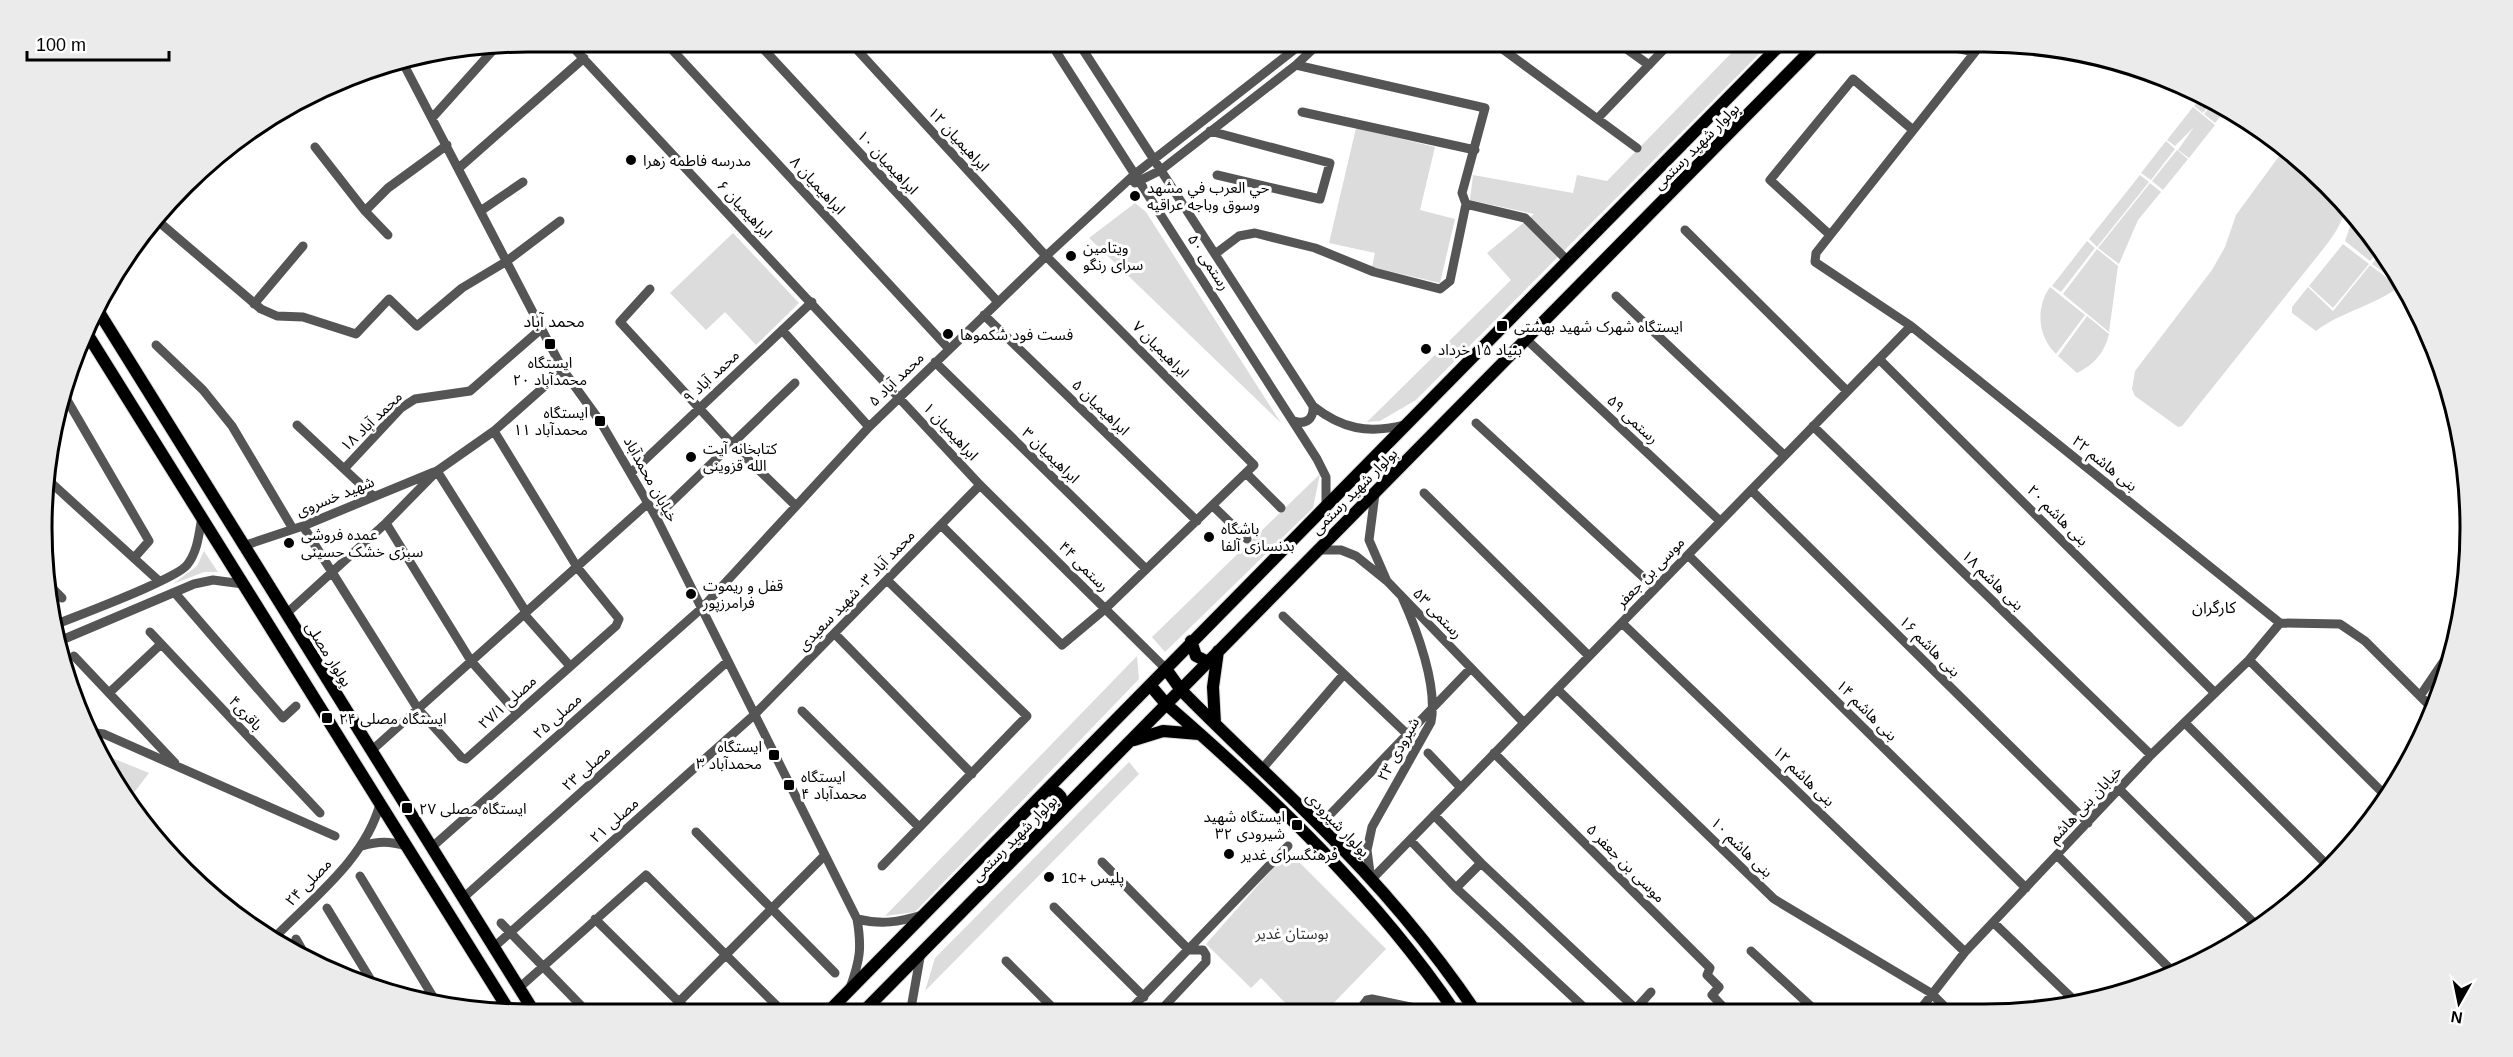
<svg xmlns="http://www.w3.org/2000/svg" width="2513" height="1057" font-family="Arial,'Noto Sans Arabic',sans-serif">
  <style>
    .green { fill: #dcdcdc }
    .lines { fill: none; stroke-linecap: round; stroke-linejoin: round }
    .major-casing { stroke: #dbdbdb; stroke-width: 14 }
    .minor { stroke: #555; stroke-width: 9 }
    .major { stroke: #000; stroke-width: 12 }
    .poi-dot { fill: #000; stroke: #fff; stroke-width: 2 }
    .labels { text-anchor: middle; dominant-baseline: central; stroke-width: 6; stroke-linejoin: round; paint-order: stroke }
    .street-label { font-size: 15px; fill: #000; stroke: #fff }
    .poi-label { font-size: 15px; fill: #000; stroke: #fff; text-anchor: start }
    .park-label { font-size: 15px; fill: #333; stroke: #fff }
    .neighbourhood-label { font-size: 16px; fill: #000; stroke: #fff }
    .rim { fill: none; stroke: #000; stroke-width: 3 }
  </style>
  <rect width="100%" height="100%" fill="#fff"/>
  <path class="green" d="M 1742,42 L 1771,42 L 1416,400 L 1380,421 L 1367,422 L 1511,280 L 1487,253 L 1534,214 L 1470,200 L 1473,175 L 1573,193 L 1577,175 L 1607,181 Z
    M 2203,96 L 2213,101 L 2203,113 L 2194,106 Z
    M 2215,101 L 2228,107 L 2215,123 L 2204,114 Z
    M 2193,107 L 2215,125 L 2189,158 L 2178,150 L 2194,127 L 2175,146 L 2167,140 Z
    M 1356,128 L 1435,147 L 1420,210 L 1455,219 L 1440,283 L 1372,267 L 1375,253 L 1329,243 Z
    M 2166,141 L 2175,149 L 2151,180 L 2141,173 Z
    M 2285,148 L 2305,163 L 2346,206 C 2342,225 2332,238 2320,253 L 2182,426 L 2178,427 L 2135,396 L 2132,389 L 2135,371 L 2212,270 L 2225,247 L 2236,215 Z
    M 2177,150 L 2188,159 L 2163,190 L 2152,181 Z
    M 2140,175 L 2149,182 L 2097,247 L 2089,239 Z
    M 2150,183 L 2161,192 L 2138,220 L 2119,264 L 2098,248 Z
    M 1135,203 L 1146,212 L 1281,423 L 1089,238 Z
    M 2354,215 L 2370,232 L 2381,249 L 2370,261 L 2345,241 Z
    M 733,233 L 799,303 L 756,345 L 725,312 L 706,330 L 670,293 Z
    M 2087,241 L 2095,248 L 2061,292 L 2052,286 Z
    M 2343,244 L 2369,264 L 2333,308 L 2309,286 Z
    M 2097,249 L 2118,266 L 2109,332 L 2063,294 Z
    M 2382,251 L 2403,284 L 2401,285 L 2372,264 Z
    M 2370,265 L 2399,287 C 2373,306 2341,312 2316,331 L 2292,313 L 2292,307 L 2308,287 L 2333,311 Z
    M 2050,287 L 2085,315 L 2056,354 C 2038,337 2035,308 2050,287 Z
    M 2087,316 L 2109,334 C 2105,352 2094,365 2077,373 L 2058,356 Z
    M 1320,474 L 1313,508 L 1165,652 L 1152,637 Z
    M 204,551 L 218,572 L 204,572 L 173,584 L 197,566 Z
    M 1137,656 L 1139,679 L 915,912 L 885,916 Z
    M 100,753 L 149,773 L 127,802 L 124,798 Z
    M 1129,762 L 1139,774 L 925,991 L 935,958 Z
    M 1288,851 L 1386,949 L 1324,1013 L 1295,1013 L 1261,978 L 1251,988 L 1206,944 Z"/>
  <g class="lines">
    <defs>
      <path id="major" d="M 97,309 L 536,1015
        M 86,332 L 510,1012
        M 1191,641 L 1196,656 L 1208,662
        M 1166,669 L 1181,690 C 1226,736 1273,779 1318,824 C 1377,882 1430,944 1476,1012
        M 1150,685 L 1167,705 C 1272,796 1377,897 1455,1012
        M 1215,724 L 1213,687 L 1218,651
        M 1134,740 L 1163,731 L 1199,734
        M 1047,790 C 1060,791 1065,799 1061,811
        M 826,1014 L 1783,42
        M 861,1014 L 1819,42"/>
    </defs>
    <use href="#major" class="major-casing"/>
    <path class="minor" d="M 568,42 L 980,485 L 1166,669
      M 665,42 L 949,349
      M 757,42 L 998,302
      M 850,42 L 1046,256 L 1254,465 L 1105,609 L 1062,645 L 941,525
      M 1050,42 L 1317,459 L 1326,477 L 1326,505
      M 1078,42 L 1313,406 C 1342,429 1368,434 1404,425
      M 1493,42 L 1637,148
      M 1617,42 L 1649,65
      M 1925,42 L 1975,52
      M 1983,42 L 1816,253 L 1815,262 L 1911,326 L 2280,623
      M 403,63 L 563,370 L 600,421 L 656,517 L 857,919 C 862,948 860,960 850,988
      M 1296,65 L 1485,108 L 1462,193 L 1466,204
      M 1302,112 L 1475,150
      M 433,117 L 495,48
      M 1598,118 L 1671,42
      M 1210,131 L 1330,163 L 1320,199 L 1217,175
      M 315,147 L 365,211 L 388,235
      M 460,167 L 584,58
      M 1135,183 L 1161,170 L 1296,65 L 1314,48 L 1316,42
      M 482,210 L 523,182
      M 365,211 L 388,188 L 447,145
      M 159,222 L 261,309 L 277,316 L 303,317 L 356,334 L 389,299 L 417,326 L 462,288 L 507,261 L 560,221
      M 1685,230 L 1847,391
      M 1830,235 L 1770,180 L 1853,79 L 1913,130
      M 1215,254 L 1239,236 L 1255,233 L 1315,248 L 1374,272 L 1440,289 L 1450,281 L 1466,204 L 1525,218 L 1567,260
      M 650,289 L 620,322 L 733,445 L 796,506
      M 1616,296 L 1784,455
      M 254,304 L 303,246
      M 984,315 L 1197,521
      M 782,330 L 869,427
      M 1526,339 L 1720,521
      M 156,345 L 203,390 L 232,426 L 293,529
      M 1879,359 L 2215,693
      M 935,362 L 1146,569
      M 63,393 L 149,541 L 134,558
      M 1294,421 C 1306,425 1314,419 1313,406
      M 1476,423 L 1655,588
      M 297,425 L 374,497
      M 1813,426 L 2151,755
      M 344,469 L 401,408 L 415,399 L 470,391 L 541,329
      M 437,471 L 526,612
      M 632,472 L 812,302
      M 1247,474 L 1281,508
      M 47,479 L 159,581
      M 1751,490 L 2088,823
      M 1424,493 L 1589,656
      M 1375,494 L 1369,540 L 1386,579
      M 1213,506 L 1247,539
      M 656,517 L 795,383
      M 386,523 L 471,661 L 517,713
      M 303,526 L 418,709 L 461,757 L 466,759 L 616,626 L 619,619 L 577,567 L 494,431
      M 243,546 L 303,526 L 434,472
      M 1317,550 L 1341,550 L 1356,556 L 1387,581 L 1524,723
      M 1688,555 L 2026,888
      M 50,586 L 62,598
      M 175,593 L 283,718 L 296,706
      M 286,614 L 386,523 L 437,471 L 494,431 L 563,370
      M 524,614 L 570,666
      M 1283,616 L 1407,734
      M 1622,623 L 1965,952
      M 2280,623 L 2340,624 L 2365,641 L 2433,709
      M 52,626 C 76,616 175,580 187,565 C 198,551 199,533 202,517
      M 150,632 L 320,813
      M 835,634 L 972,774
      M 57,642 L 194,584 L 213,580 L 243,584
      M 74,656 L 175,763
      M 2249,660 L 2389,799
      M 2435,675 L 2446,682
      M 1557,689 L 1774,899 L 1931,993 L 1949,1011
      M 109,693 L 161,644
      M 2420,696 L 2454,646
      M 802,711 L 919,827
      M 2185,723 L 2329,867
      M 88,732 L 104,734 L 335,836
      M 371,751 L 648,503
      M 1428,753 L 1461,788
      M 1494,753 L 1710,968 L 1707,975 L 1719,987 L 1712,995 L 1728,1012
      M 1262,769 L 1344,674
      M 2119,789 L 2256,925
      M 1434,815 L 1481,863 L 1636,1009
      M 1320,825 L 1471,668
      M 696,832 L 835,973
      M 1410,840 L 1456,888 L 1589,1012
      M 362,846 C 378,841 390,841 406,846
      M 432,847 L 702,608 L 869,427 L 1046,256 L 1135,174 L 1304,42
      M 2057,855 L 2176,975
      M 1102,862 L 1189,950
      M 882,866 L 1027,716 L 887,580
      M 360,876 L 435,1000
      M 1371,880 L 1911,326
      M 1371,880 L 1367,850 L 1372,827 L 1431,722 C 1438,686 1417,630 1402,597
      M 1456,888 L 1481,863
      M 463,898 L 728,661
      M 1054,907 L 1144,997
      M 327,908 L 377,990
      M 595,919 L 692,1015
      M 857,919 C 882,925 899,922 922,915
      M 501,923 L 590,1015
      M 1994,923 L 2077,1003
      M 275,937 C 314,897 365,859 380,804
      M 296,939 L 304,953
      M 494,947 L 754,715 L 980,485
      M 1751,951 L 1816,1011
      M 1006,961 L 1059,1014
      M 519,988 L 646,875 L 785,1014
      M 1165,1006 L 1203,1013
      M 959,1010 L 962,1014
      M 1919,1011 L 1965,952 L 2151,755 L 2249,660 L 2280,623
      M 1633,1012 L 1651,992
      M 1127,1013 L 1288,846
      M 1158,1013 L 1206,962 L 1206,955 L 1203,950 L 1189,950
      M 1357,1013 L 1367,1000 L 1372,999 L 1434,1012
      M 910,1014 L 921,952
      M 666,1015 L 824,856"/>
    <use href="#major" class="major"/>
  </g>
  <g class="poi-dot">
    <circle cx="631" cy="160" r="6"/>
    <circle cx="1135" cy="196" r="6"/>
    <circle cx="1071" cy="256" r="6"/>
    <rect x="1496" y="320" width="12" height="12" rx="3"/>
    <circle cx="948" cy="334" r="6"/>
    <rect x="544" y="338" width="12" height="12" rx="3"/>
    <circle cx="1426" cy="349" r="6"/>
    <rect x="594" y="415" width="12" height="12" rx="3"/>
    <circle cx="691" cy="457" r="6"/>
    <circle cx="1209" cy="537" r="6"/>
    <circle cx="289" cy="543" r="6"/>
    <circle cx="691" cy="594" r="6"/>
    <rect x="321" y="712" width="12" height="12" rx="3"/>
    <rect x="768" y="749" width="12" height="12" rx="3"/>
    <rect x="783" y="779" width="12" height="12" rx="3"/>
    <rect x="401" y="802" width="12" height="12" rx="3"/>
    <rect x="1291" y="819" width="12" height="12" rx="3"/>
    <circle cx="1229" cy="854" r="6"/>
    <circle cx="1049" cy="877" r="6"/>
  </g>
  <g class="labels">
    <g class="street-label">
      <text transform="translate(959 139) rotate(47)">ابراهیمیان ۱۲</text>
      <text transform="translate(1696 146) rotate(-45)">بولوار شهید رستمی</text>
      <text transform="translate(888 162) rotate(47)">ابراهیمیان ۱۰</text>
      <text transform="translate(818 185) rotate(47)">ابراهیمیان ۸</text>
      <text transform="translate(745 209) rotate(47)">ابراهیمیان ۶</text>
      <text transform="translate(1209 262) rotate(57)">رستمی ۵۰</text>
      <text transform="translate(1161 349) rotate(45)">ابراهیمیان ۷</text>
      <text transform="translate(711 376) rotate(-43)">محمد آباد ۹</text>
      <text transform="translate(896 379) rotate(-44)">محمد آباد ۵</text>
      <text transform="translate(1101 407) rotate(44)">ابراهیمیان ۵</text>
      <text transform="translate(1633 419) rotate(43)">رستمی ۵۹</text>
      <text transform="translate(371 421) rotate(-44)">محمد آباد ۱۸</text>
      <text transform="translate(951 431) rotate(47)">ابراهیمیان ۱</text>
      <text transform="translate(1051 455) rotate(44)">ابراهیمیان ۳</text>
      <text transform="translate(2105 463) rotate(39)">بنی هاشم ۲۲</text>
      <text transform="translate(651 479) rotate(61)">خیابان محمدآباد</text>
      <text transform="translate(1354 491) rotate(-45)">بولوار شهید رستمی</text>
      <text transform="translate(335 496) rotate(-22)">شهید خسروی</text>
      <text transform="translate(2058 515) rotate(45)">بنی هاشم ۲۰</text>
      <text transform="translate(1084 566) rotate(45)">رستمی ۴۴</text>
      <text transform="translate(1650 572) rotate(-46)">موسی بن جعفر</text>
      <text transform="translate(1993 580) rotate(44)">بنی هاشم ۱۸</text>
      <text transform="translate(856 590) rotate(-46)">محمد آباد ۳- شهید سعیدی</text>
      <text transform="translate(1438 613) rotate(46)">رستمی ۵۳</text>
      <text transform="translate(1930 646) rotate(45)">بنی هاشم ۱۶</text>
      <text transform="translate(329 654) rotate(58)">بولوار مصلی</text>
      <text transform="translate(507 702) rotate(-42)">مصلی ۲۷/۱</text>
      <text transform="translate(1867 710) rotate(45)">بنی هاشم ۱۴</text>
      <text transform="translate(246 713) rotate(47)">باقری۴</text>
      <text transform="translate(557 716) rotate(-42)">مصلی ۲۵</text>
      <text transform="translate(1398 749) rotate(-61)">شیرودی ۲۳</text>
      <text transform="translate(586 768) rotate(-42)">مصلی ۲۳</text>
      <text transform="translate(1804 776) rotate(44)">بنی هاشم ۱۲</text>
      <text transform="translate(2085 804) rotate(-47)">خیابان بنی هاشم</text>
      <text transform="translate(614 820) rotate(-42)">مصلی ۲۱</text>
      <text transform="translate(1338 824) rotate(46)">بولوار شیرودی</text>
      <text transform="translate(1014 838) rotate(-45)">بولوار شهید رستمی</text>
      <text transform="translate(1742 847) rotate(44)">بنی هاشم ۱۰</text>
      <text transform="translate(1626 863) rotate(45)">موسی بن جعفر ۵</text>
      <text transform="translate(308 882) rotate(-46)">مصلی ۲۴</text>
    </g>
    <g class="poi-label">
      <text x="643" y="160">مدرسه فاطمه زهرا</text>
      <text x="1147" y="187">حي العرب في مشهد<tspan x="1147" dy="17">وسوق وباجه عراقيه</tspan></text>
      <text x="1083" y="247">ویتامین<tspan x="1083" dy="17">سرای رنگو</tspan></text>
      <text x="1514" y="326">ایستگاه شهرک شهید بهشتی</text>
      <text x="960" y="334">فست فود شکموها</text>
      <text x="1438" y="349">بنیاد ۱۵ خرداد</text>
      <text x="550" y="362" text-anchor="middle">ایستگاه<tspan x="550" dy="17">محمدآباد ۲۰</tspan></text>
      <text x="588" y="412" text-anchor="end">ایستگاه<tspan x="588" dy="17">محمدآباد ۱۱</tspan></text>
      <text x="703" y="448">کتابخانه آیت<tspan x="703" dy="17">الله قزوینی</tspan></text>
      <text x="1221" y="528">باشگاه<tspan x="1221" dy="17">بدنسازی آلفا</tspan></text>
      <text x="301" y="534">عمده فروشی<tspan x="301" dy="17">سبزی خشک حسینی</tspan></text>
      <text x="703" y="585">قفل و ریموت<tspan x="703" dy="17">فرامرزپور</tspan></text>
      <text x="339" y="718">ایستگاه مصلی ۲۴</text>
      <text x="762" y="746" text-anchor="end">ایستگاه<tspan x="762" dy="17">محمدآباد ۳</tspan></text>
      <text x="801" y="776">ایستگاه<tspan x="801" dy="17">محمدآباد ۴</tspan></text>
      <text x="419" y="808">ایستگاه مصلی ۲۷</text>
      <text x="1285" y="816" text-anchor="end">ایستگاه شهید<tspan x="1285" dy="17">شیرودی ۳۲</tspan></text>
      <text x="1241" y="854">فرهنگسرای غدیر</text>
      <text x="1061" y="877">پلیس +10</text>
    </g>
    <g class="park-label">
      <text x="1292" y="933">بوستان غدیر</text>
    </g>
    <g class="neighbourhood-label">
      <text x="554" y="321">محمد آباد</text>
      <text x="2214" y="607">کارگران</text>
    </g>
  </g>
  <path d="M0 0H2513V1057H0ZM528 52H1984A476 476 0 0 1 2460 528V528A476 476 0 0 1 1984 1004H528A476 476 0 0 1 52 528V528A476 476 0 0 1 528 52Z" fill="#ebebeb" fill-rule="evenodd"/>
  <path class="rim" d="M528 52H1984A476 476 0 0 1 2460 528V528A476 476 0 0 1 1984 1004H528A476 476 0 0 1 52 528V528A476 476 0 0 1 528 52Z"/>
  <g transform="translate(2459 1003) rotate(189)" stroke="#ffffff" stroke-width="4.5" paint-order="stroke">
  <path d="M0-4.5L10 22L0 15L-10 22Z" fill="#000000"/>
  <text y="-9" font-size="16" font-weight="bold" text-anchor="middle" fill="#000000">N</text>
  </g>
  <path d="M27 51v9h142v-9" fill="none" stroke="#000000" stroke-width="3"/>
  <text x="36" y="51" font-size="18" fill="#000000" stroke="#ffffff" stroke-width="4.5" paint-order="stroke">100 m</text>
</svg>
